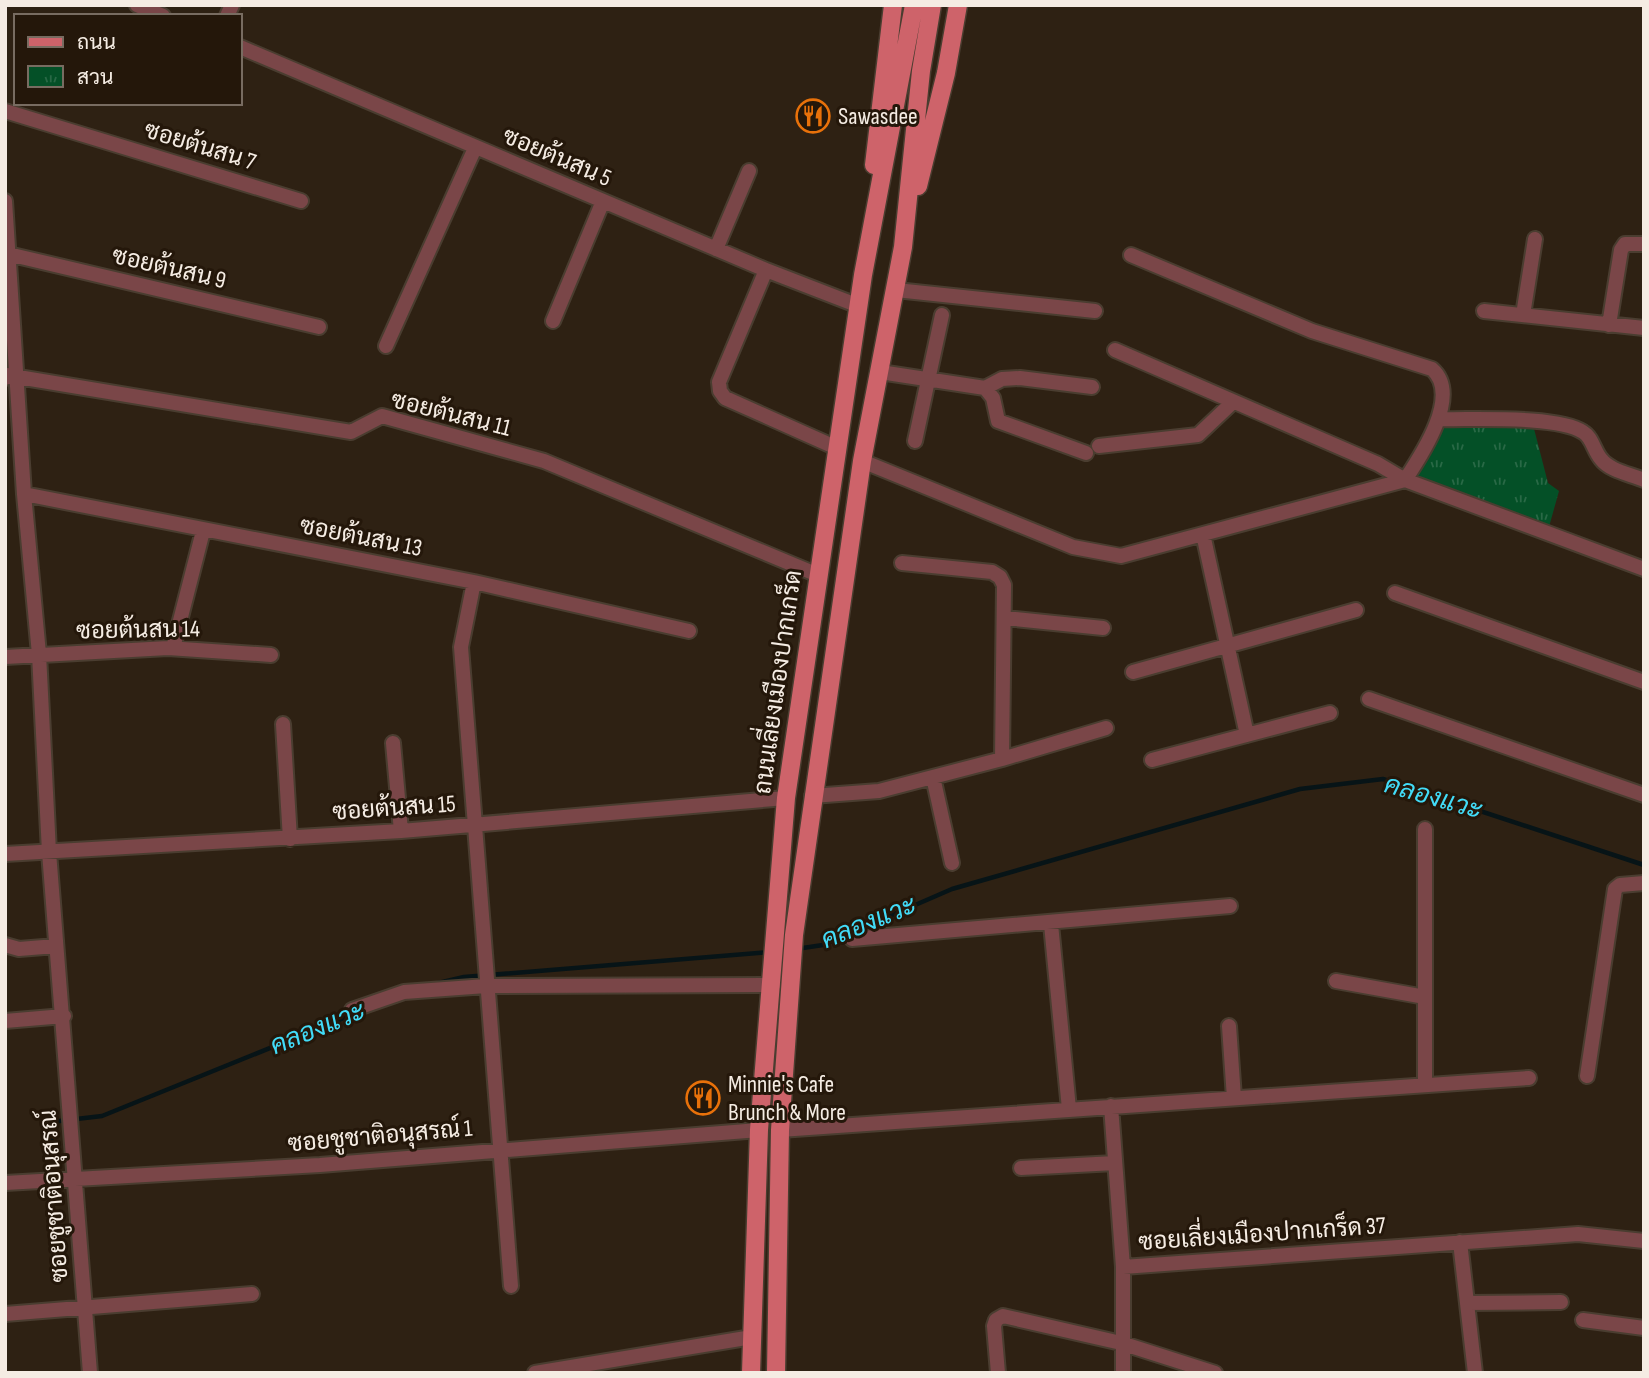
<svg xmlns="http://www.w3.org/2000/svg" width="1649" height="1378" font-family="'Sofia Sans Condensed',Sarabun,sans-serif">
  <style>
    .park { fill: url(#park-tufts) }
    .lines { fill: none; stroke-linecap: round; stroke-linejoin: round }
    .stream { stroke: #071417; stroke-width: 4.5 }
    .minor-casing { stroke: #4a3d30; stroke-width: 18 }
    .major-casing { stroke: #4a3d30; stroke-width: 21 }
    .minor { stroke: #7a4648; stroke-width: 14 }
    .major { stroke: #ce636a; stroke-width: 18 }
    .labels { text-anchor: middle; dominant-baseline: central; stroke-width: 6; stroke-linejoin: round; paint-order: stroke }
    .poi-label { font-size: 24px; fill: #f5ece3; stroke: #24170a; text-anchor: start }
    .street-label { font-size: 24px; fill: #f5ece3; stroke: #24170a }
    .water-label { font-size: 26px; font-style: italic; fill: #42dcf8; stroke: #24170a }
  </style>
  <defs>
    <pattern id="park-tufts" width="24" height="20" patternUnits="userSpaceOnUse" patternTransform="scale(1.75)"><rect width="24" height="20" fill="#045027"/><path d="M3 7l-1-3M5 7V3M7 7l1-3M15 17l-1-3M17 17v-4M19 17l1-3" fill="none" stroke="#296946"/></pattern>
  </defs>
  <rect width="100%" height="100%" fill="#2e2113"/>
  <path class="park" d="M 1439,419 L 1532,421 L 1548,483 L 1559,491 L 1547,534 L 1405,480 Z"/>
  <g class="lines">
    <path class="stream" d="M 796,949 L 823,945 L 952,889 L 1300,789 L 1383,779 L 1644,865
      M 434,984 L 464,977 L 770,952
      M 53,1165 L 51,1122 L 102,1116 L 354,1014"/>
    <defs>
      <path id="minor" d="M 137,5 L 163,16
        M 227,16 L 232,5
        M 240,47 L 766,270 L 859,306
        M 5,111 L 301,201
        M 5,201 L 24,494 L 39,654 L 49,852 L 90,1373
        M 716,249 L 749,171
        M 8,254 L 319,327
        M 766,270 L 719,382 L 720,391 L 725,398 L 837,448
        M 896,290 L 1095,311
        M 1484,311 L 1644,328
        M 1523,315 L 1535,239
        M 553,321 L 603,201
        M 1609,325 L 1621,250 L 1625,244 L 1644,244
        M 386,346 L 475,148
        M 1115,350 L 1378,464 L 1405,480 L 1644,569
        M 880,372 L 985,388 L 1002,379 L 1020,378 L 1092,387
        M 5,378 L 6,375 L 351,432 L 382,416 L 544,461 L 818,575
        M 985,388 L 993,398 L 998,421 L 1086,453
        M 1439,419 C 1472,420 1558,415 1583,432 C 1592,437 1594,451 1601,459 C 1610,471 1630,474 1644,480
        M 915,441 L 942,315
        M 1099,446 L 1198,435 L 1233,402
        M 862,461 L 1073,547 L 1121,556 L 1405,480 C 1421,456 1462,395 1432,369 L 1312,331 L 1131,255
        M 24,494 L 474,582 L 689,631
        M 1203,534 L 1247,735
        M 474,582 L 461,647 L 511,1286
        M 1395,593 L 1644,682
        M 1005,618 L 1103,628
        M 173,648 L 203,531
        M 5,657 L 168,648 L 271,655
        M 1133,672 L 1356,610
        M 1369,699 L 1644,795
        M 283,724 L 290,839
        M 393,743 L 401,831
        M 1002,759 L 1106,728
        M 1152,760 L 1330,713
        M 933,777 L 952,863
        M 812,796 L 879,791 L 1002,759 L 1004,585 L 1000,577 L 992,572 L 902,563
        M 1425,829 L 1425,1085
        M 5,854 L 401,831 L 786,798
        M 1051,924 L 1069,1109
        M 852,939 L 1230,906
        M 5,945 L 19,949 L 56,946
        M 1336,981 L 1425,997
        M 352,1010 L 404,992 L 486,986 L 773,985
        M 5,1021 L 64,1016
        M 1229,1026 L 1234,1098
        M 1587,1076 L 1615,889 L 1620,885 L 1644,883
        M 1111,1106 L 1123,1267 L 1123,1373
        M 780,1130 L 1529,1078
        M 1021,1168 L 1115,1163
        M 5,1183 L 320,1165 L 759,1130
        M 1460,1242 L 1475,1373
        M 1123,1267 L 1578,1234 L 1644,1241
        M 1468,1303 L 1561,1302
        M 5,1314 L 252,1294
        M 1583,1320 L 1644,1328
        M 535,1373 L 752,1337
        M 998,1373 L 994,1326 L 996,1320 L 1003,1316 L 1121,1343 L 1215,1373"/>
      <path id="major" d="M 874,165 L 893,5
        M 918,186 L 946,73 L 958,5
        M 751,1373 L 759,1130 L 786,798 L 863,275 L 914,5
        M 776,1373 L 780,1130 L 794,935 L 862,461 L 903,247 L 921,71 L 932,5"/>
    </defs>
    <use href="#minor" class="minor-casing"/>
    <use href="#major" class="major-casing"/>
    <use href="#minor" class="minor"/>
    <use href="#major" class="major"/>
  </g>
  <defs>
    <symbol id="restaurant-ring" viewBox="-11 -11 22 22"><circle r="9.5" fill="#24170a" stroke="#e8710a" stroke-width="1.5"/><path d="M-5-6h1v4h1v-4h1v4h1v-4h1v5L-1.5 .5V6h-2V.5L-5-1ZM5-6V6H3V1.5H1.5Q1.5-4 5-6Z" fill="#e8710a"/></symbol>
  </defs>
  <g fill-rule="evenodd">
    <use href="#restaurant-ring" x="794" y="97" width="38" height="38"/>
    <use href="#restaurant-ring" x="684" y="1079" width="38" height="38"/>
  </g>
  <g class="labels">
    <g class="poi-label">
      <text x="838" y="116">Sawasdee</text>
      <text x="728" y="1084">Minnie's Cafe<tspan x="728" dy="28">Brunch &amp; More</tspan></text>
    </g>
    <g class="street-label">
      <text transform="translate(200 146) rotate(17)">ซอยต้นสน 7</text>
      <text transform="translate(557 157) rotate(23)">ซอยต้นสน 5</text>
      <text transform="translate(169 268) rotate(13)">ซอยต้นสน 9</text>
      <text transform="translate(451 414) rotate(14)">ซอยต้นสน 11</text>
      <text transform="translate(361 537) rotate(11)">ซอยต้นสน 13</text>
      <text transform="translate(138 630) rotate(-1)">ซอยต้นสน 14</text>
      <text transform="translate(778 682) rotate(-82)">ถนนเลี่ยงเมืองปากเกร็ด</text>
      <text transform="translate(394 808) rotate(-4)">ซอยต้นสน 15</text>
      <text transform="translate(380 1136) rotate(-5)">ซอยชูชาติอนุสรณ์ 1</text>
      <text transform="translate(54 1196) rotate(-94)">ซอยชูชาติอนุสรณ์</text>
      <text transform="translate(1262 1234) rotate(-4)">ซอยเลี่ยงเมืองปากเกร็ด 37</text>
    </g>
    <g class="water-label">
      <text transform="translate(1433 798) rotate(16)">คลองแวะ</text>
      <text transform="translate(869 923) rotate(-22)">คลองแวะ</text>
      <text transform="translate(318 1029) rotate(-22)">คลองแวะ</text>
    </g>
  </g>
  <rect width="1649" height="1378" fill="none" stroke="#f5ece3" stroke-width="14"/>
  <rect x="14" y="14" width="228" height="91" fill="#24170a" stroke="#786c61" stroke-width="2"/>
  <rect x="28" y="37" width="35" height="10" fill="#ce636a" stroke="#786c61" stroke-width="2"/>
  <text x="77" y="49" font-size="21" fill="#f5ece3">ถนน</text>
  <rect x="28" y="66" width="35" height="21" fill="url(#park-tufts)" stroke="#786c61" stroke-width="2"/>
  <text x="77" y="84" font-size="21" fill="#f5ece3">สวน</text>
</svg>
